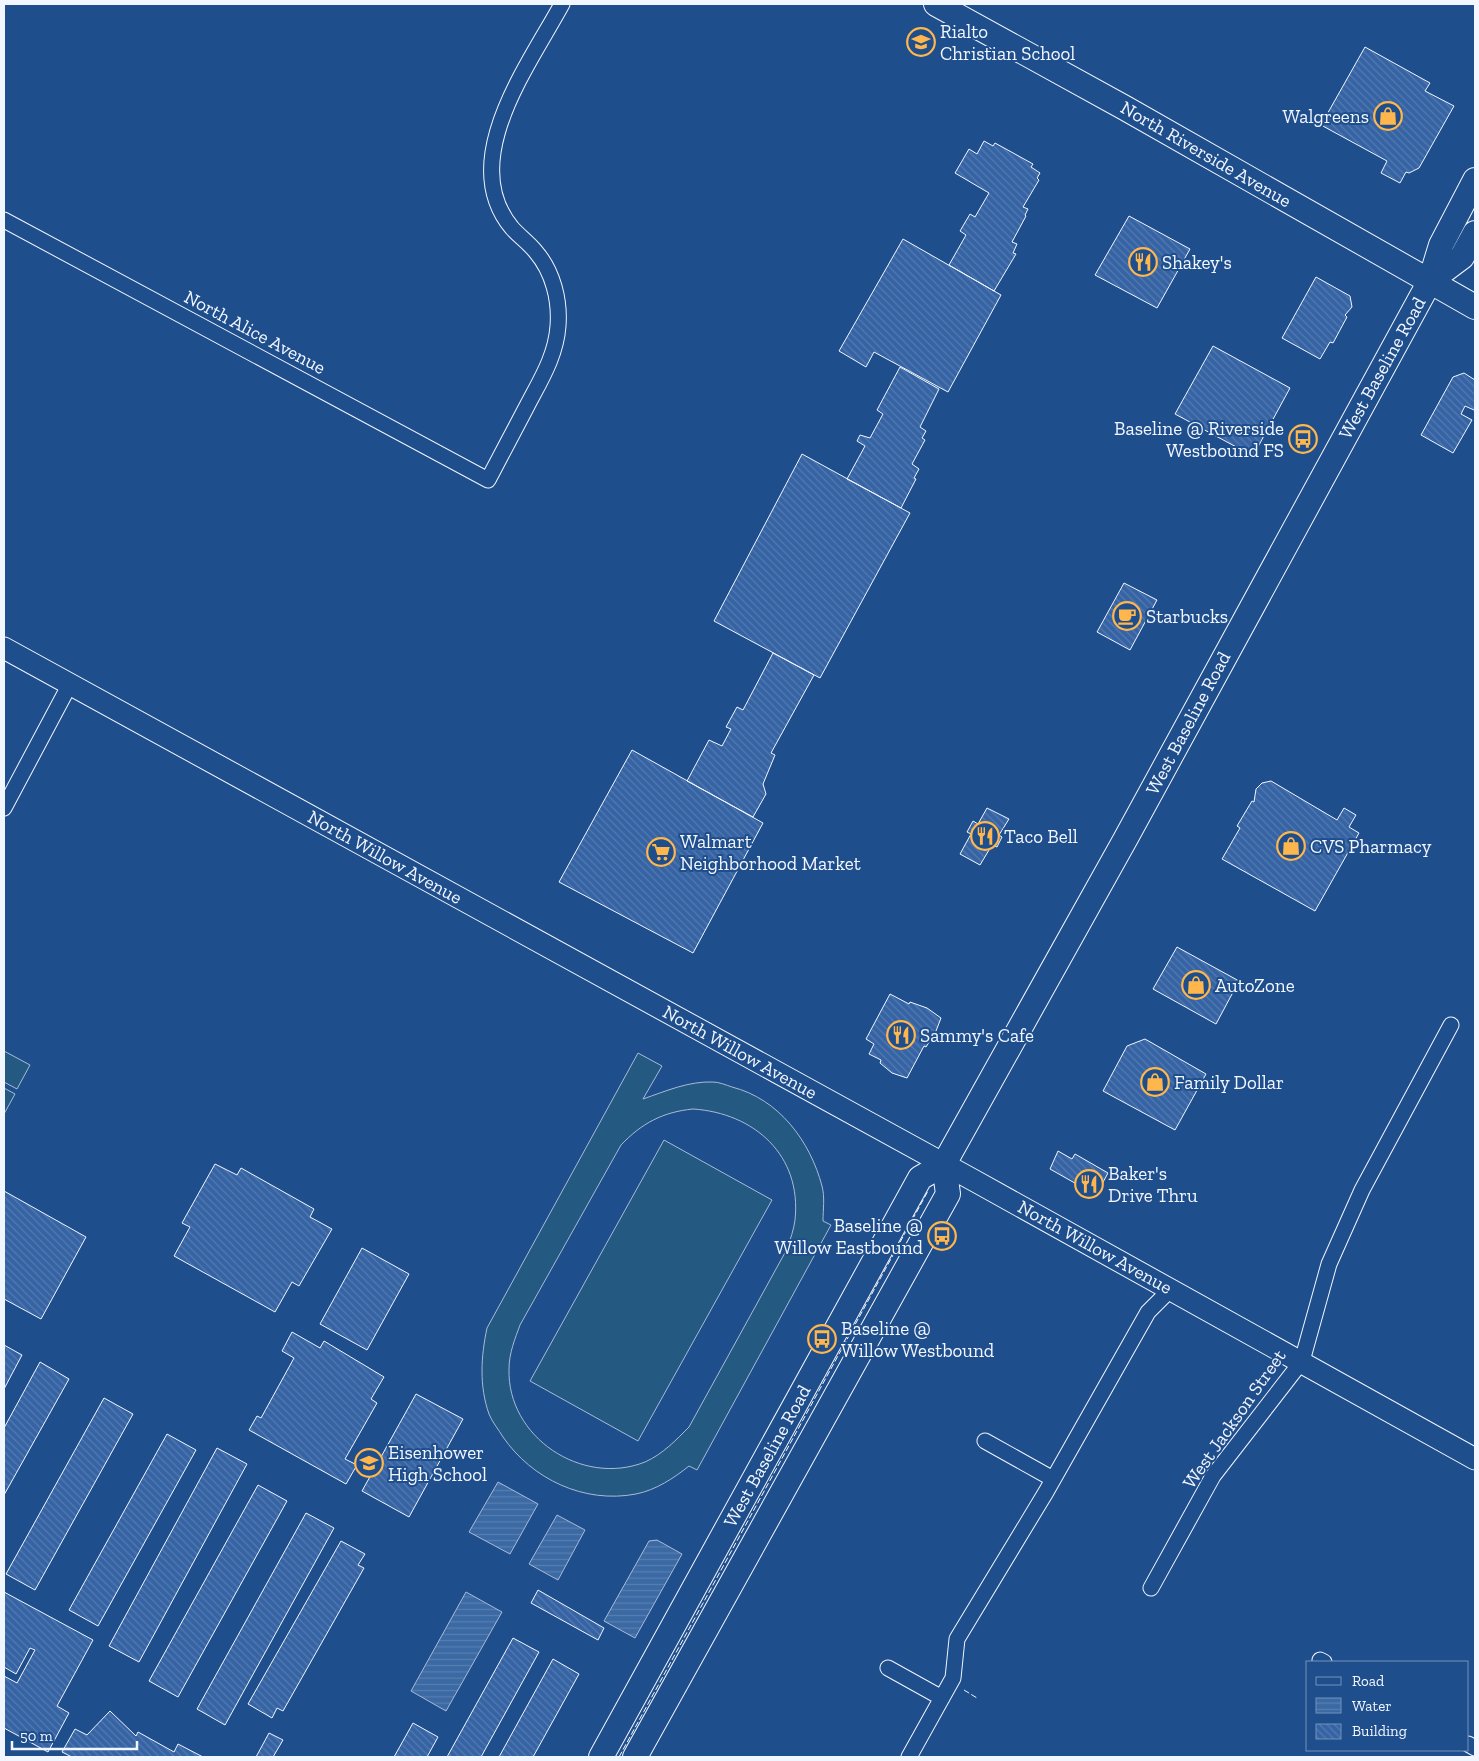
<svg xmlns="http://www.w3.org/2000/svg" width="1479" height="1761" font-family="'Zilla Slab',serif">
  <style>
    .garden { fill: #245a82; stroke: #a8bbd7; fill-rule: evenodd }
    .water { fill: url(#water-rules); stroke: #a8bbd7 }
    .building { fill: url(#building-back-hatch); stroke: #f2f6ff }
    .lines { fill: none; stroke-linecap: round; stroke-linejoin: round }
    .street-casing { stroke: #f2f6ff; stroke-width: 17 }
    .secondary-casing { stroke: #f2f6ff; stroke-width: 23 }
    .primary-casing { stroke: #f2f6ff; stroke-width: 26 }
    .street { stroke: #1f4e8c; stroke-width: 15 }
    .secondary { stroke: #1f4e8c; stroke-width: 21 }
    .primary { stroke: #1f4e8c; stroke-width: 24 }
    .fence { stroke: #f2f6ff; stroke-width: 1; stroke-dasharray: 6 2.5; stroke-linecap: butt }
    .labels { text-anchor: middle; dominant-baseline: central; stroke-width: 4; stroke-linejoin: round; paint-order: stroke }
    .poi-label { font-size: 19px; fill: #f2f6ff; stroke: #1f4e8c; text-anchor: start }
    .street-label { font-size: 19px; fill: #f2f6ff; stroke: #1f4e8c }
  </style>
  <defs>
    <pattern id="water-rules" width="6" height="5" patternUnits="userSpaceOnUse" patternTransform="scale(1.25)"><rect width="6" height="5" fill="#3b69a3"/><path d="M0 2.5h6" fill="none" stroke="#587fb1"/></pattern>
    <pattern id="building-back-hatch" width="6" height="6" patternUnits="userSpaceOnUse" patternTransform="scale(1.25)"><rect width="6" height="6" fill="#3563a3"/><path d="M-1 5l2 2M0 0l6 6M5-1l2 2" fill="none" stroke="#537ab1"/></pattern>
  </defs>
  <rect width="100%" height="100%" fill="#1f4e8c"/>
  <path class="garden" d="M 4,1051 L 30,1065 L 17,1089 L 4,1082 Z
    M 638,1053 L 662,1066 L 643,1099 C 666,1091 689,1081 713,1082 C 719,1082 726,1085 732,1087 C 779,1099 810,1141 822,1186 C 825,1197 823,1210 823,1221 L 831,1225 L 697,1470 L 689,1466 C 674,1478 656,1490 636,1494 C 584,1504 532,1479 503,1437 C 499,1430 492,1422 489,1414 C 479,1386 481,1356 487,1328 ZM 693,1109 C 754,1113 802,1155 795,1220 C 794,1229 790,1240 787,1249 L 689,1427 C 676,1440 663,1454 645,1462 C 582,1487 507,1437 509,1369 C 509,1353 515,1339 520,1325 L 621,1145 C 642,1123 663,1112 693,1109 Z
    M 4,1088 L 15,1094 L 4,1114 Z
    M 664,1140 L 772,1200 L 638,1441 L 530,1381 Z"/>
  <path class="water" d="M 498,1482 L 538,1504 L 510,1554 L 469,1532 Z
    M 557,1515 L 585,1530 L 558,1580 L 529,1564 Z
    M 657,1540 L 682,1554 L 635,1638 L 604,1621 L 649,1541 Z
    M 466,1592 L 502,1612 L 446,1711 L 411,1691 Z"/>
  <path class="building" d="M 1365,47 L 1430,83 L 1425,91 L 1454,106 L 1419,168 L 1409,173 L 1406,172 L 1400,183 L 1381,173 L 1387,161 L 1321,125 Z
    M 984,141 L 993,146 L 995,143 L 1033,164 L 1031,167 L 1040,173 L 1037,178 L 1039,180 L 1023,207 L 1028,209 L 1025,215 L 1026,216 L 1012,242 L 1017,244 L 1013,253 L 1016,254 L 994,291 L 949,265 L 966,235 L 960,231 L 970,214 L 975,217 L 989,193 L 955,173 L 969,149 L 977,154 Z
    M 1129,216 L 1190,249 L 1157,308 L 1095,275 Z
    M 903,239 L 1001,295 L 948,392 L 874,352 L 866,367 L 839,351 Z
    M 1316,277 L 1350,296 L 1352,307 L 1345,315 L 1347,317 L 1333,343 L 1330,342 L 1320,359 L 1282,338 Z
    M 1213,346 L 1290,388 L 1253,456 L 1175,414 Z
    M 900,367 L 939,389 L 920,427 L 926,431 L 922,438 L 925,440 L 912,464 L 919,469 L 914,478 L 916,479 L 901,508 L 847,479 L 865,446 L 857,441 L 860,435 L 870,438 L 883,414 L 877,410 Z
    M 1464,373 L 1475,380 L 1475,409 L 1474,410 L 1465,406 L 1461,414 L 1472,420 L 1453,453 L 1421,435 L 1453,377 Z
    M 802,454 L 910,513 L 820,678 L 714,621 Z
    M 1124,583 L 1157,600 L 1130,650 L 1097,632 Z
    M 773,653 L 814,675 L 771,753 L 775,755 L 763,784 L 766,794 L 753,817 L 687,781 L 709,740 L 722,746 L 731,729 L 726,727 L 737,707 L 743,710 Z
    M 632,750 L 763,823 L 693,953 L 559,882 Z
    M 1271,781 L 1337,820 L 1344,808 L 1356,815 L 1349,827 L 1359,833 L 1315,911 L 1222,859 L 1240,828 L 1237,826 L 1252,801 L 1254,802 L 1256,789 L 1262,783 Z
    M 987,808 L 1009,819 L 999,835 L 1002,837 L 997,847 L 992,845 L 980,865 L 960,854 L 971,834 L 967,832 L 973,821 L 978,824 Z
    M 1177,947 L 1239,981 L 1216,1024 L 1153,989 Z
    M 890,994 L 909,1004 L 910,1002 L 927,1008 L 941,1018 L 936,1031 L 926,1047 L 924,1046 L 907,1078 L 892,1073 L 880,1063 L 881,1060 L 869,1054 L 874,1044 L 866,1039 Z
    M 1145,1039 L 1206,1074 L 1175,1130 L 1103,1091 L 1127,1046 Z
    M 1058,1151 L 1072,1159 L 1075,1154 L 1108,1173 L 1096,1195 L 1050,1169 Z
    M 215,1164 L 237,1175 L 241,1168 L 314,1209 L 310,1217 L 332,1229 L 299,1286 L 292,1282 L 275,1312 L 174,1256 L 190,1227 L 182,1223 Z
    M 4,1191 L 86,1237 L 41,1319 L 4,1299 Z
    M 362,1248 L 409,1274 L 367,1350 L 320,1324 Z
    M 292,1332 L 320,1348 L 324,1341 L 384,1377 L 371,1399 L 377,1403 L 345,1459 L 357,1465 L 346,1484 L 249,1430 L 257,1416 L 261,1418 L 294,1358 L 282,1351 Z
    M 4,1345 L 22,1355 L 4,1389 Z
    M 40,1362 L 69,1379 L 4,1495 L 4,1428 Z
    M 416,1394 L 463,1419 L 409,1517 L 362,1491 Z
    M 104,1398 L 133,1414 L 35,1590 L 6,1574 Z
    M 167,1434 L 196,1450 L 98,1626 L 69,1610 Z
    M 217,1448 L 247,1464 L 139,1662 L 109,1646 Z
    M 258,1485 L 287,1501 L 178,1697 L 149,1681 Z
    M 306,1513 L 334,1528 L 225,1725 L 197,1709 Z
    M 341,1541 L 365,1554 L 358,1565 L 364,1568 L 283,1711 L 277,1708 L 272,1718 L 248,1704 Z
    M 538,1590 L 604,1628 L 598,1640 L 531,1603 Z
    M 4,1592 L 93,1640 L 57,1706 L 69,1713 L 48,1752 L 4,1728 L 4,1676 L 17,1683 L 35,1650 L 30,1648 L 16,1674 L 4,1667 Z
    M 513,1638 L 539,1652 L 481,1757 L 447,1757 Z
    M 553,1659 L 579,1674 L 533,1757 L 499,1757 Z
    M 110,1711 L 136,1736 L 138,1732 L 174,1752 L 178,1744 L 203,1757 L 72,1757 L 62,1752 L 75,1729 L 87,1735 Z
    M 413,1723 L 438,1737 L 427,1757 L 394,1757 Z
    M 269,1733 L 283,1740 L 273,1757 L 256,1757 Z"/>
  <g class="lines">
    <defs>
      <path id="street" d="M 4,220 L 488,480 C 501,455 514,431 527,406 C 540,381 556,356 558,326 C 560,300 553,272 536,252 C 529,243 519,236 512,228 C 456,161 529,65 562,4
        M 4,808 L 70,684
        M 985,1441 L 1053,1479
        M 1151,1588 L 1213,1476 L 1302,1361 L 1329,1264 L 1362,1190 L 1451,1025
        M 1320,1660 L 1324,1662
        M 888,1668 L 942,1698
        M 1468,1744 L 1475,1748
        M 909,1757 L 953,1678 L 957,1639 L 1046,1492 L 1148,1312 L 1171,1289"/>
      <path id="secondary" d="M 4,648 L 975,1181 L 1475,1459"/>
      <path id="primary" d="M 936,4 L 1125,108 L 1475,307
        M 1430,281 L 1462,257 L 1475,233
        M 601,1757 L 920,1178 L 944,1164 L 1126,838 L 1430,281 L 1441,245 L 1475,180
        M 635,1757 L 948,1194 L 944,1164"/>
    </defs>
    <use href="#street" class="street-casing"/>
    <use href="#secondary" class="secondary-casing"/>
    <use href="#primary" class="primary-casing"/>
    <use href="#street" class="street"/>
    <use href="#secondary" class="secondary"/>
    <use href="#primary" class="primary"/>
    <path class="fence" d="M 964,1690 L 977,1698
      M 619,1757 L 928,1191"/>
  </g>
  <defs>
    <symbol id="school-ring" viewBox="-11 -11 22 22"><circle r="9.5" fill="#1f4e8c" stroke="#ffb74d" stroke-width="1.5"/><path d="M0-5L7-2L0 1L-7-2ZM-4 1L0 2.5L4 1V4Q0 6-4 4Z" fill="#ffb74d"/></symbol>
    <symbol id="shop-ring" viewBox="-11 -11 22 22"><circle r="9.5" fill="#1f4e8c" stroke="#ffb74d" stroke-width="1.5"/><path d="M-5-2.5h2.3a2.7 3.5 0 0 1 5.4 0H5L5.5 6h-11ZM-1.5-2.5h3a1.5 2.3 0 0 0-3 0Z" fill="#ffb74d"/></symbol>
    <symbol id="restaurant-ring" viewBox="-11 -11 22 22"><circle r="9.5" fill="#1f4e8c" stroke="#ffb74d" stroke-width="1.5"/><path d="M-5-6h1v4h1v-4h1v4h1v-4h1v5L-1.5 .5V6h-2V.5L-5-1ZM5-6V6H3V1.5H1.5Q1.5-4 5-6Z" fill="#ffb74d"/></symbol>
    <symbol id="bus-ring" viewBox="-11 -11 22 22"><circle r="9.5" fill="#1f4e8c" stroke="#ffb74d" stroke-width="1.5"/><path d="M-5-6H5V4H4V6H2V4H-2V6H-4V4H-5ZM-3.5-4V0h7V-4ZM-3.5 1.2v1.5H-2V1.2ZM2 1.2v1.5H3.5V1.2Z" fill="#ffb74d"/></symbol>
    <symbol id="cafe-ring" viewBox="-11 -11 22 22"><circle r="9.5" fill="#1f4e8c" stroke="#ffb74d" stroke-width="1.5"/><path d="M-5.5-4.5H6V0H3Q3 3.5 0 3.5H-2.5Q-5.5 3.5-5.5 0ZM3-3.2v2h1.7v-2ZM-6 4.5H4V6H-6Z" fill="#ffb74d"/></symbol>
    <symbol id="supermarket-ring" viewBox="-11 -11 22 22"><circle r="9.5" fill="#1f4e8c" stroke="#ffb74d" stroke-width="1.5"/><path d="M-6-5.5h2.5l.6 2H6L4.5 2H-2.5L-4.4-4H-6ZM-1.5 3.2a1.3 1.3 0 1 0 .1 0ZM3 3.2a1.3 1.3 0 1 0 .1 0Z" fill="#ffb74d"/></symbol>
  </defs>
  <g fill-rule="evenodd">
    <use href="#school-ring" x="905" y="26" width="32" height="32"/>
    <use href="#shop-ring" x="1372" y="100" width="32" height="32"/>
    <use href="#restaurant-ring" x="1127" y="246" width="32" height="32"/>
    <use href="#bus-ring" x="1287" y="423" width="32" height="32"/>
    <use href="#cafe-ring" x="1111" y="600" width="32" height="32"/>
    <use href="#restaurant-ring" x="969" y="820" width="32" height="32"/>
    <use href="#shop-ring" x="1275" y="830" width="32" height="32"/>
    <use href="#supermarket-ring" x="645" y="836" width="32" height="32"/>
    <use href="#shop-ring" x="1180" y="969" width="32" height="32"/>
    <use href="#restaurant-ring" x="885" y="1019" width="32" height="32"/>
    <use href="#shop-ring" x="1139" y="1066" width="32" height="32"/>
    <use href="#restaurant-ring" x="1073" y="1168" width="32" height="32"/>
    <use href="#bus-ring" x="926" y="1220" width="32" height="32"/>
    <use href="#bus-ring" x="806" y="1323" width="32" height="32"/>
    <use href="#school-ring" x="353" y="1447" width="32" height="32"/>
  </g>
  <g class="labels">
    <g class="poi-label">
      <text x="940" y="31">Rialto<tspan x="940" dy="22">Christian School</tspan></text>
      <text x="1369" y="116" text-anchor="end">Walgreens</text>
      <text x="1162" y="262">Shakey's</text>
      <text x="1284" y="428" text-anchor="end">Baseline @ Riverside<tspan x="1284" dy="22">Westbound FS</tspan></text>
      <text x="1146" y="616">Starbucks</text>
      <text x="1004" y="836">Taco Bell</text>
      <text x="680" y="841">Walmart<tspan x="680" dy="22">Neighborhood Market</tspan></text>
      <text x="1310" y="846">CVS Pharmacy</text>
      <text x="1215" y="985">AutoZone</text>
      <text x="920" y="1035">Sammy's Cafe</text>
      <text x="1174" y="1082">Family Dollar</text>
      <text x="1108" y="1173">Baker's<tspan x="1108" dy="22">Drive Thru</tspan></text>
      <text x="923" y="1225" text-anchor="end">Baseline @<tspan x="923" dy="22">Willow Eastbound</tspan></text>
      <text x="841" y="1328">Baseline @<tspan x="841" dy="22">Willow Westbound</tspan></text>
      <text x="388" y="1452">Eisenhower<tspan x="388" dy="22">High School</tspan></text>
    </g>
    <g class="street-label">
      <text transform="translate(1206 154) rotate(30)">North Riverside Avenue</text>
      <text transform="translate(255 332) rotate(28)">North Alice Avenue</text>
      <text transform="translate(1382 368) rotate(-61)">West Baseline Road</text>
      <text transform="translate(1188 723) rotate(-62)">West Baseline Road</text>
      <text transform="translate(385 857) rotate(29)">North Willow Avenue</text>
      <text transform="translate(740 1052) rotate(29)">North Willow Avenue</text>
      <text transform="translate(1095 1247) rotate(29)">North Willow Avenue</text>
      <text transform="translate(1234 1419) rotate(-55)">West Jackson Street</text>
      <text transform="translate(767 1456) rotate(-61)">West Baseline Road</text>
    </g>
  </g>
  <rect width="1479" height="1761" fill="none" stroke="#f2f6ff" stroke-width="10"/>
  <rect x="1306" y="1661" width="162" height="90" fill="#1f4e8c" stroke="#7391ba"/>
  <rect x="1316" y="1677" width="25" height="8" fill="#1f4e8c" stroke="#7391ba"/>
  <text x="1352" y="1686" font-size="15" fill="#f2f6ff">Road</text>
  <rect x="1316" y="1698" width="25" height="15" fill="url(#water-rules)" stroke="#7391ba"/>
  <text x="1352" y="1711" font-size="15" fill="#f2f6ff">Water</text>
  <rect x="1316" y="1724" width="25" height="15" fill="url(#building-back-hatch)" stroke="#7391ba"/>
  <text x="1352" y="1736" font-size="15" fill="#f2f6ff">Building</text>
  <path d="M12 1741v8h125v-8" fill="none" stroke="#f2f6ff" stroke-width="2.5"/>
  <text x="20" y="1741" font-size="15" fill="#f2f6ff" stroke="#1f4e8c" stroke-width="4" paint-order="stroke">50 m</text>
</svg>
